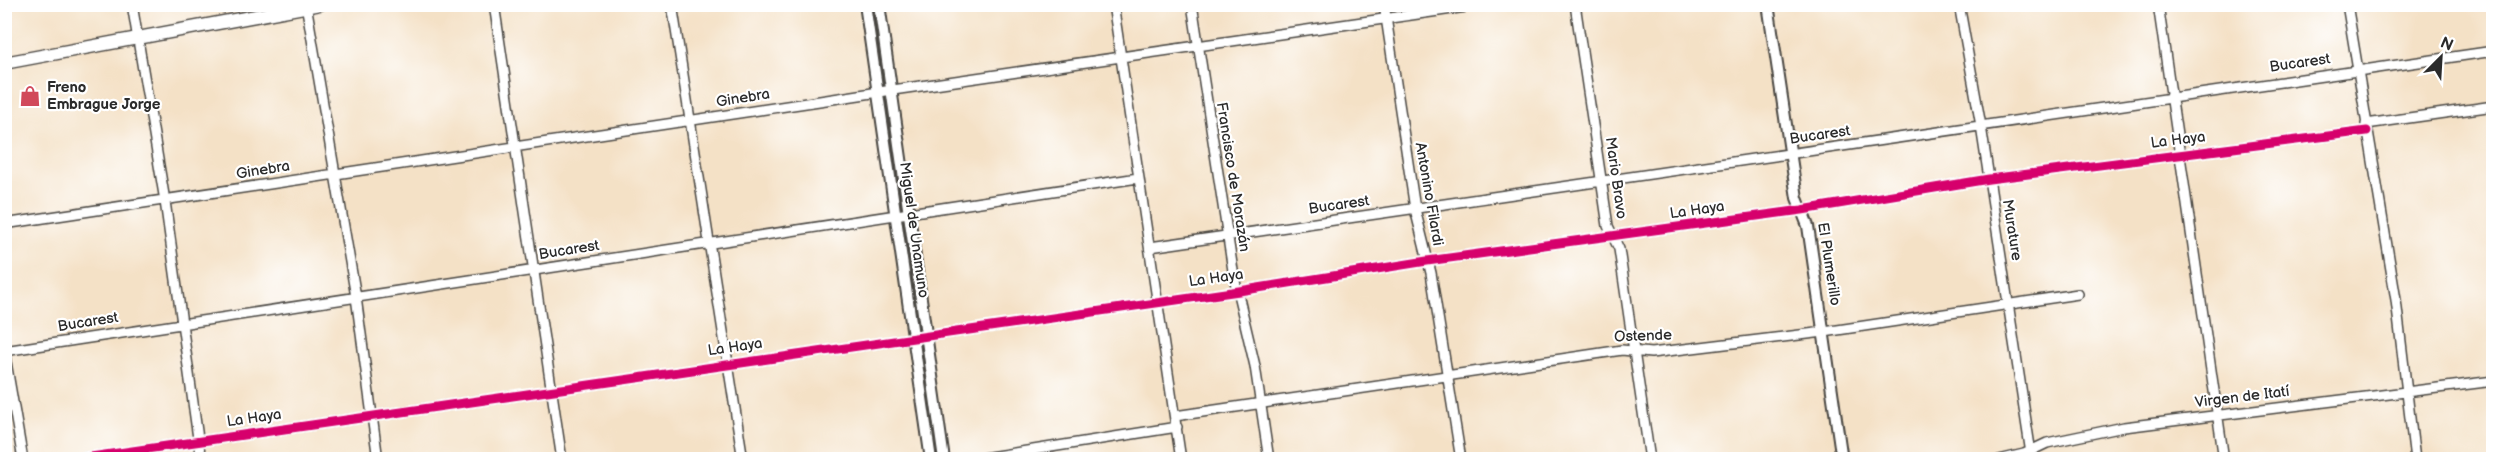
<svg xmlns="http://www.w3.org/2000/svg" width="2498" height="464" font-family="'Balsamiq Sans',sans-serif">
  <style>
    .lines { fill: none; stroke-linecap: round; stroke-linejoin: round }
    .minor-casing { stroke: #494642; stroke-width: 12 }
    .tertiary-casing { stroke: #494642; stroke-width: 14 }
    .secondary-casing { stroke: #494642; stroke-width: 15 }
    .minor { stroke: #fff; stroke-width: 9 }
    .tertiary { stroke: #fff; stroke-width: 10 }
    .secondary { stroke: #fff; stroke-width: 12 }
    .cycleway-casing { stroke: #fff; stroke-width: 13 }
    .cycleway { stroke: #d6006c; stroke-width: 9 }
    .labels { text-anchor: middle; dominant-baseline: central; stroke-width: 4.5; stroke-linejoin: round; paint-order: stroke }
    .street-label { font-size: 15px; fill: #2b2b2b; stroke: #fff }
    .poi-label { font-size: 15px; font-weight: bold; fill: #2b2b2b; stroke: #fff; text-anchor: start }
  </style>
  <rect width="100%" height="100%" fill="#fff"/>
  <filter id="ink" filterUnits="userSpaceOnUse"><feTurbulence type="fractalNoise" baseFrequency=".0167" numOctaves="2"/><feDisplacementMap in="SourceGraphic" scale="12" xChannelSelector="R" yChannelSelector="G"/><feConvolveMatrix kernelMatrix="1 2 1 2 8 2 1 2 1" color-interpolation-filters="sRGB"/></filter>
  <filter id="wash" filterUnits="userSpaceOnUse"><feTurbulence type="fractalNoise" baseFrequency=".008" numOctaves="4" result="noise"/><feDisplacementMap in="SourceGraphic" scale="24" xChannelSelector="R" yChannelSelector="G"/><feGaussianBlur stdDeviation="1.35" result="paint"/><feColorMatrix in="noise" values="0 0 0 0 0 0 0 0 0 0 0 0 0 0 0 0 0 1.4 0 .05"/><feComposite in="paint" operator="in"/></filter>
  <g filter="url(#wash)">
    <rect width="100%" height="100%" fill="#f4e1c6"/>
  </g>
  <g filter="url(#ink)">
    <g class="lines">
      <defs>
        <path id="minor" d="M 132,4 L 165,201 L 201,460
          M 306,4 L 356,297 L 378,460
          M 494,4 L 562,460
          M 672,4 L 743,460
          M 1113,4 L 1181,460
          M 1192,4 L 1234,277 L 1255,366 L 1269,460
          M 1384,4 L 1415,209 L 1431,273 L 1461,460
          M 1575,4 L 1608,226 L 1619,249 L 1650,460
          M 1959,4 L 1981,126 L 2032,460
          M 2158,4 L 2224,460
          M 2347,4 L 2396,300 L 2415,460
          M 2366,124 L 2494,106
          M 4,224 L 879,92 L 1487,4
          M 1150,247 L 2494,51
          M 4,350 L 23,460
          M 4,351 L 1138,178
          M 1175,416 L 1622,350 L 1651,353 L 1824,332 L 2078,294
          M 70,460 L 1239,291 L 1427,261 L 1802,210 L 1989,179 L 2367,131
          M 970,460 L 1177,427
          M 1999,460 L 2024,454 L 2047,443 L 2124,427 L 2494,381"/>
        <path id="tertiary" d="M 865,4 L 931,460
          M 879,4 L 944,460
          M 1768,4 L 1797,198 L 1808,226 L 1842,460"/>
        <path id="secondary" d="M 4,63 L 320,4"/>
      </defs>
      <use href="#minor" class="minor-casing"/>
      <use href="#tertiary" class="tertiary-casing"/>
      <use href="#secondary" class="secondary-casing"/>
      <use href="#minor" class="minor"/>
      <use href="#tertiary" class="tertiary"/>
      <use href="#secondary" class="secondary"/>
      <defs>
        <path id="cycleway" d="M 70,460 L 1239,291 L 1427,261 L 1802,210 L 1989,179 L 2367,131"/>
      </defs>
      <use href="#cycleway" class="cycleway-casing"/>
      <use href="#cycleway" class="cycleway"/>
    </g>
  </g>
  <defs>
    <symbol id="shop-bare" viewBox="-9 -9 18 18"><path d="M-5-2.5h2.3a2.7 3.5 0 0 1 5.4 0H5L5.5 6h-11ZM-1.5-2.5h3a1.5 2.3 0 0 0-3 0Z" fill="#d1495b" stroke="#fff" stroke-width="2.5" paint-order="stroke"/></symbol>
  </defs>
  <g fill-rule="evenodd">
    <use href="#shop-bare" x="15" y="81" width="30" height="30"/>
  </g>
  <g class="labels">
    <g class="street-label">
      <text transform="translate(2300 63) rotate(-8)">Bucarest</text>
      <text transform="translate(743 98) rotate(-9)">Ginebra</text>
      <text transform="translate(1820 135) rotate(-8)">Bucarest</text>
      <text transform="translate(2178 140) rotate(-7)">La Haya</text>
      <text transform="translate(263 170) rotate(-9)">Ginebra</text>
      <text transform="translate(1233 177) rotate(81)">Francisco de Morazán</text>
      <text transform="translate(1616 178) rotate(82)">Mario Bravo</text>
      <text transform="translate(1429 194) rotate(80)">Antonino Filardi</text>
      <text transform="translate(1339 205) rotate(-8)">Bucarest</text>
      <text transform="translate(1697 210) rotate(-8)">La Haya</text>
      <text transform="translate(914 230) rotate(82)">Miguel de Unamuno</text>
      <text transform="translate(2012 230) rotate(81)">Murature</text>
      <text transform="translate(569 250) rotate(-9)">Bucarest</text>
      <text transform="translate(1829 264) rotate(81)">El Plumerillo</text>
      <text transform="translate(1216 278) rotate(-8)">La Haya</text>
      <text transform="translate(88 322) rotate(-9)">Bucarest</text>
      <text transform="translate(1643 336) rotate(-2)">Ostende</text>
      <text transform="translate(735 347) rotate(-8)">La Haya</text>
      <text transform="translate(2242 397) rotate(-7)">Virgen de Itatí</text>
      <text transform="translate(254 418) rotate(-8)">La Haya</text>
    </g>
    <g class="poi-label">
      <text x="47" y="87">Freno<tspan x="47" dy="17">Embrague Jorge</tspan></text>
    </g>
  </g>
  <rect width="2498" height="464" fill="none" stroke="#fff" stroke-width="24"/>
  <g transform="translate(2441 57) rotate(24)" stroke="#ffffff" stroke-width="4.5" paint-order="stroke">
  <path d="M0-4.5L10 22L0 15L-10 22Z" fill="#2b2b2b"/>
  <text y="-9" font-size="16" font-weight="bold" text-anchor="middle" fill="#2b2b2b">N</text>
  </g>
</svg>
